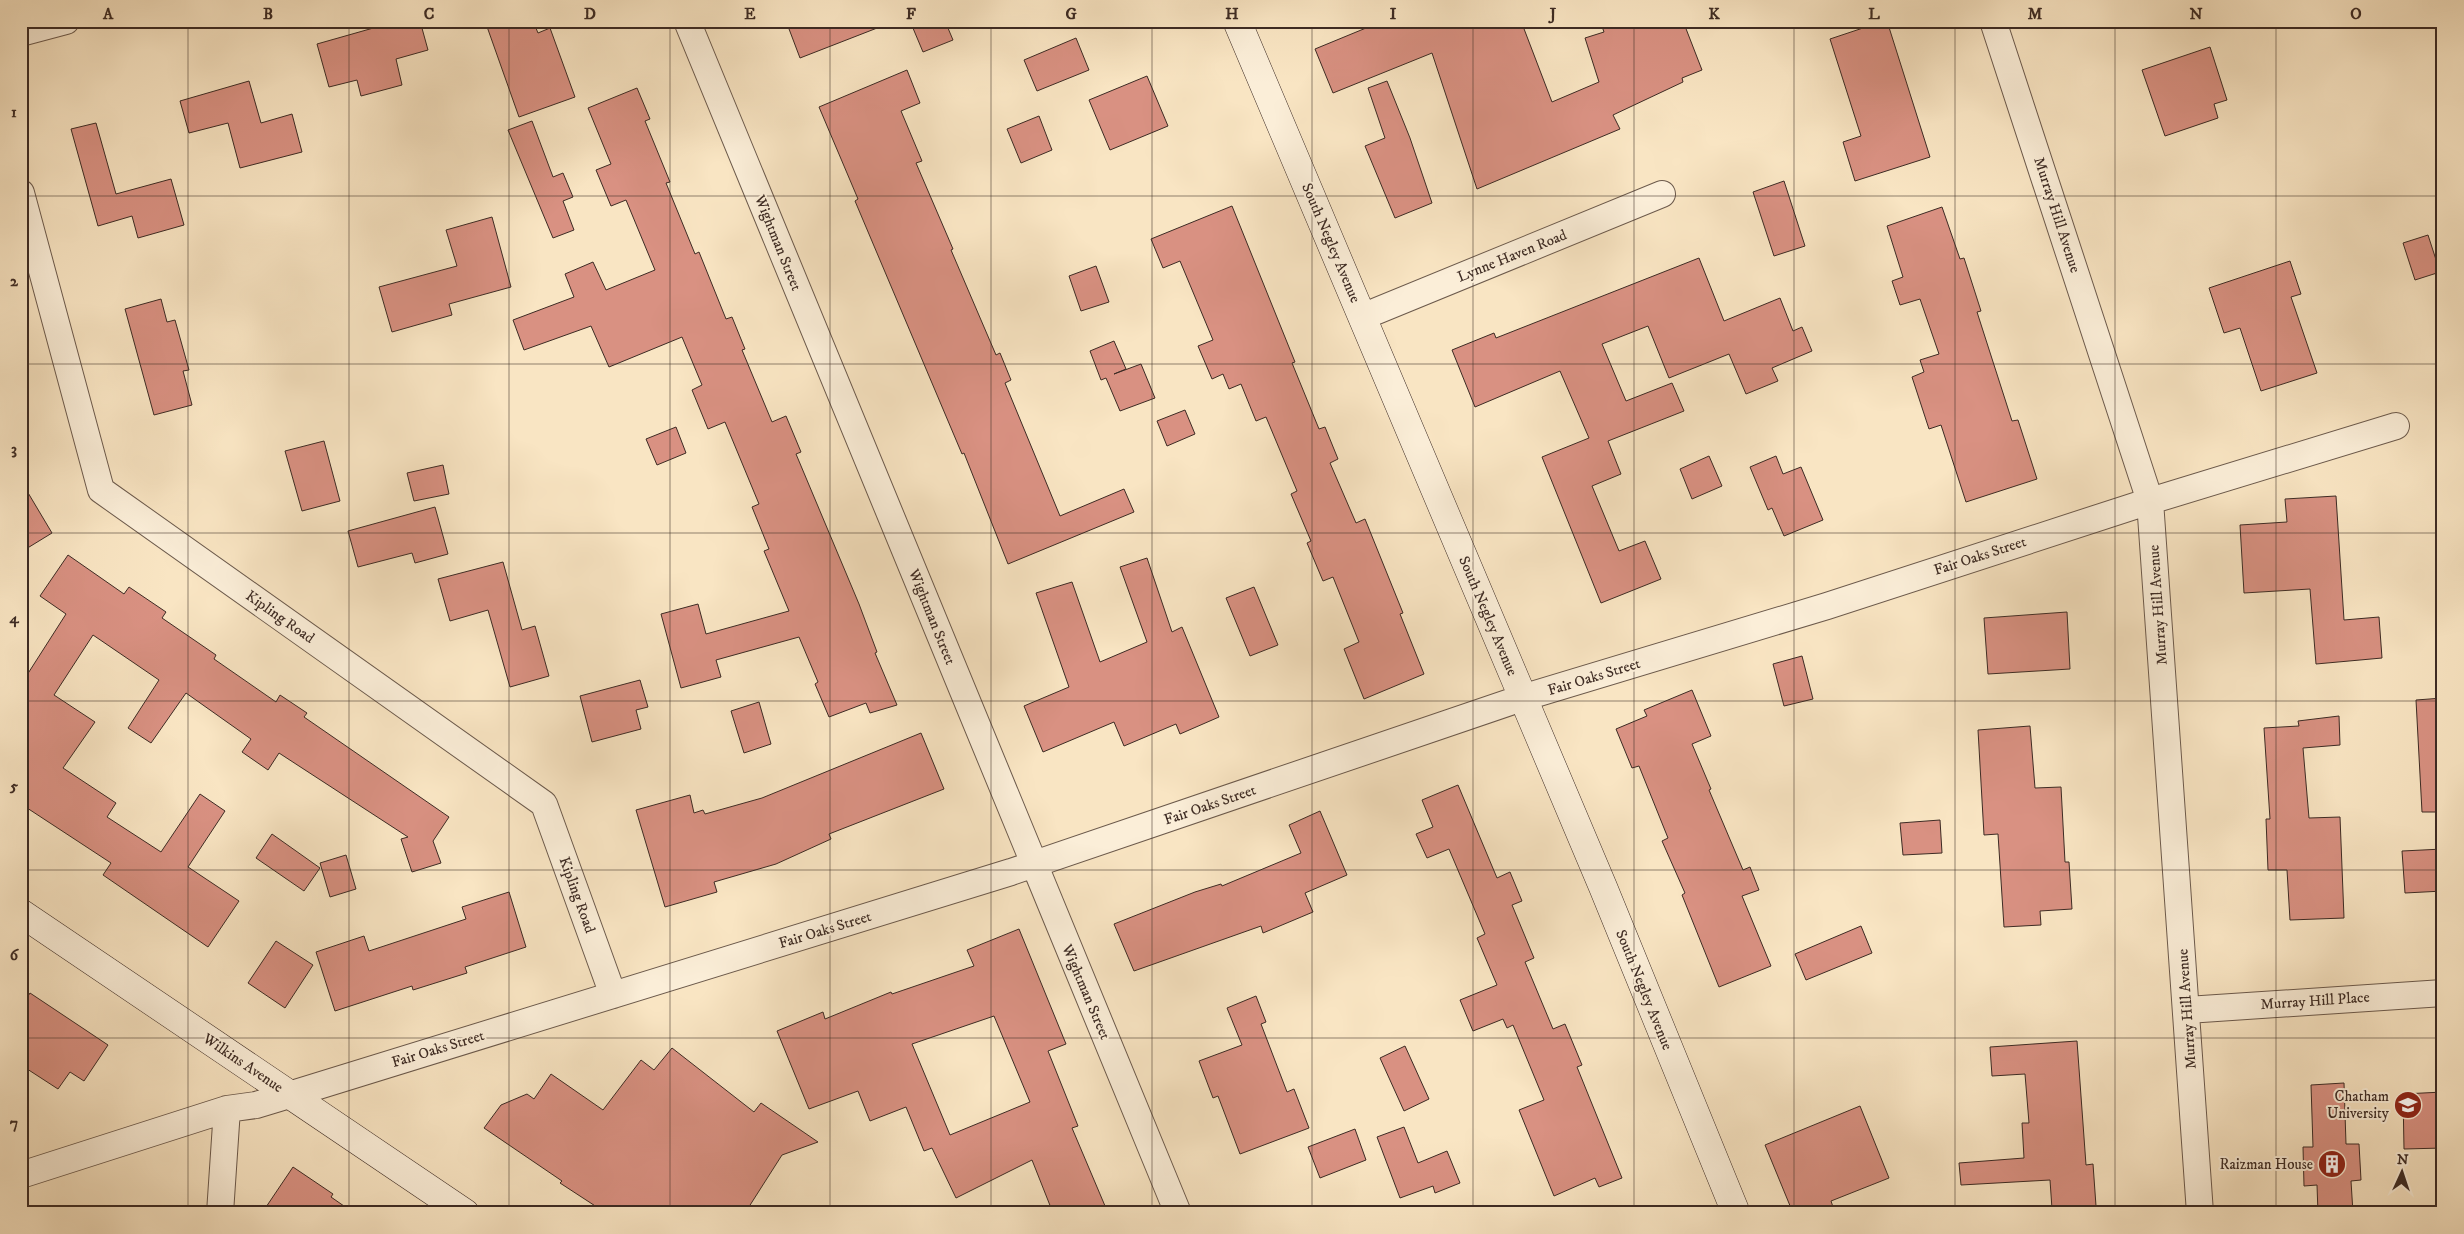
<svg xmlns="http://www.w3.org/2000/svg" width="2464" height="1234" font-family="'IM FELL DW Pica',serif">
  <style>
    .building { fill: #d99182; stroke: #3d2b24; fill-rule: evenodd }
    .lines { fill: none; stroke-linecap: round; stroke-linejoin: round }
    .street-casing { stroke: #6c5a4c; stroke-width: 28 }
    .secondary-casing { stroke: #3d2b24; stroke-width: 29 }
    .street { stroke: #fbeed8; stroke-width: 26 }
    .secondary { stroke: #fbeed8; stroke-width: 28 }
    .grid { fill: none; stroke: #3d2b24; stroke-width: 1; stroke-opacity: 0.55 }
    .labels { text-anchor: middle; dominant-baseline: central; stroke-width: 4; stroke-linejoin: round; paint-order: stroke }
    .street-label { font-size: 15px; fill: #3d2b24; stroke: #fbeed8 }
    .poi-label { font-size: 15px; fill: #3d2b24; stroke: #fbeed8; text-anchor: end }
    .neatline { fill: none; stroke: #3d2b24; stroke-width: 2 }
    .grid-label { font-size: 16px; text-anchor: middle; font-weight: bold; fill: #3d2b24 }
  </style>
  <rect width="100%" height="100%" fill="#f9e5c3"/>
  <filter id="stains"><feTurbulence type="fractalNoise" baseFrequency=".004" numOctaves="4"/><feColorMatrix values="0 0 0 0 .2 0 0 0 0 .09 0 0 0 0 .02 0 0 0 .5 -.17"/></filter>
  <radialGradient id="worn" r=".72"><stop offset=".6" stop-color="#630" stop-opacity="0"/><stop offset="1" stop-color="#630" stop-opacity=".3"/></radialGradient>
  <path class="building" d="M 398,21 L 420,21 L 428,50 L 396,59 L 402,85 L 361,96 L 357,80 L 329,87 L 317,44 Z
    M 485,21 L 533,21 L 538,33 L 550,28 L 575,97 L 519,117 Z
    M 786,21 L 889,21 L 890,23 L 800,58 Z
    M 910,21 L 945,21 L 953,40 L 923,52 Z
    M 1383,21 L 1521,21 L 1552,102 L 1599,82 L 1585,38 L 1604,32 L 1600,21 L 1683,21 L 1702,70 L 1682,78 L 1683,82 L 1613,115 L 1620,129 L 1477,189 L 1432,53 L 1333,93 L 1315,49 Z
    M 1884,21 L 1887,21 L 1930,157 L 1855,181 L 1843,142 L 1861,136 L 1830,39 Z
    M 1076,38 L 1089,70 L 1037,91 L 1024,60 Z
    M 2210,47 L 2227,100 L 2214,104 L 2218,118 L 2165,136 L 2142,70 Z
    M 907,70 L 920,103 L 901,111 L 922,161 L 916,163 L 953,249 L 951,250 L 996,355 L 1000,353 L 1011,380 L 1005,383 L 1060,516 L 1124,489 L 1134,512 L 1008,564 L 964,453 L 962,454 L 855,201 L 858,199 L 819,107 Z
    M 1147,76 L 1168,126 L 1110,150 L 1089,100 Z
    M 249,81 L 261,123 L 292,114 L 302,152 L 240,168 L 228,123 L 189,133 L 180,101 Z
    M 1387,81 L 1410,138 L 1432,203 L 1395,218 L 1365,146 L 1385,138 L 1368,88 Z
    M 637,88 L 650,119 L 645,121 L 670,182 L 666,183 L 695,254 L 699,252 L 726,319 L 732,317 L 745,349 L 742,350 L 772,422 L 786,416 L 801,452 L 796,454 L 859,604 L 877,652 L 875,653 L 897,705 L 870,713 L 866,703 L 829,717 L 815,684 L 818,682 L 799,637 L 716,660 L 721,677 L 681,688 L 661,614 L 698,604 L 706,634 L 789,611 L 764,551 L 769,549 L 752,507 L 759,504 L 725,422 L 708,429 L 692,390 L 702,385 L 682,337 L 609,367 L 591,326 L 524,350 L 513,320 L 574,297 L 565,274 L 593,262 L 606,290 L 655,270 L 626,200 L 611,206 L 596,170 L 611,164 L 588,108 Z
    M 1039,116 L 1052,150 L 1021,163 L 1007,129 Z
    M 532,121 L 553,177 L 563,173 L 573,197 L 563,201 L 574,230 L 553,238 L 508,130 Z
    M 96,123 L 116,194 L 171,179 L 184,225 L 138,238 L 132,216 L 98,226 L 71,129 Z
    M 1784,181 L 1805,246 L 1774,256 L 1753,192 Z
    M 1232,206 L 1295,362 L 1292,363 L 1319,429 L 1325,427 L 1338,459 L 1330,463 L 1356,523 L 1365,519 L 1403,613 L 1400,614 L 1424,674 L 1364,699 L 1344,649 L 1359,642 L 1333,577 L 1323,581 L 1307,543 L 1311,541 L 1291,494 L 1297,491 L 1266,417 L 1256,421 L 1241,384 L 1229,389 L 1223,374 L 1212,379 L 1198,346 L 1213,340 L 1180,261 L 1163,268 L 1151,239 Z
    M 1942,207 L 1960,259 L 1964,258 L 1981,311 L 1977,312 L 2012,421 L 2018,420 L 2037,479 L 1966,502 L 1941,425 L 1929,429 L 1912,377 L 1924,372 L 1920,360 L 1939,354 L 1920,299 L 1900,305 L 1892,281 L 1903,277 L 1887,226 Z
    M 492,217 L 511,287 L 449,304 L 452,315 L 392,332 L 379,287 L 457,266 L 446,230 Z
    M 2428,235 L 2440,272 L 2415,280 L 2403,243 Z
    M 1699,258 L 1724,321 L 1780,298 L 1793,331 L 1802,327 L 1812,351 L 1772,368 L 1778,381 L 1746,394 L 1729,354 L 1669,378 L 1648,326 L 1602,344 L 1626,401 L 1672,383 L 1684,411 L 1608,441 L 1621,474 L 1592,486 L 1619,551 L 1645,541 L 1661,579 L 1601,603 L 1542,457 L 1589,438 L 1560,371 L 1475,407 L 1452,350 L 1494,333 L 1496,338 Z
    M 2290,261 L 2301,294 L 2291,297 L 2317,373 L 2261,391 L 2240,328 L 2224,333 L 2209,288 Z
    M 1096,266 L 1109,302 L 1081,311 L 1069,276 Z
    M 161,299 L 167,322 L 175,320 L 189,370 L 183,371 L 192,405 L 154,415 L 125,309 Z
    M 1114,341 L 1126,369 L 1114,374 L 1141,364 L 1155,398 L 1120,411 L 1106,378 L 1101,380 L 1090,351 Z
    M 1185,410 L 1195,434 L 1167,446 L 1157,421 Z
    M 676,427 L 686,453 L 657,465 L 646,439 Z
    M 324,441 L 340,501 L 302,511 L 285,451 Z
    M 1709,456 L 1722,486 L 1692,499 L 1680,469 Z
    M 1776,456 L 1783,474 L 1801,467 L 1823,520 L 1784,536 L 1772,508 L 1768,510 L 1750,467 Z
    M 443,465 L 449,494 L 414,501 L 407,473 Z
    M 21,481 L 52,533 L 21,552 Z
    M 2336,496 L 2344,620 L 2379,617 L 2382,658 L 2316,664 L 2310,589 L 2244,593 L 2240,525 L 2287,522 L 2285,499 Z
    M 435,507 L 448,554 L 415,563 L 412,553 L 358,567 L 348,531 Z
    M 68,555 L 124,594 L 129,587 L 166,612 L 162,618 L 216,655 L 214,659 L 276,702 L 280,695 L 307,713 L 304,717 L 449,817 L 433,841 L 441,863 L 412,872 L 401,839 L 408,837 L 279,753 L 268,770 L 242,752 L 251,739 L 186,693 L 151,743 L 128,728 L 159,680 L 93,635 L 54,695 L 95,722 L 63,768 L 116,803 L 107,817 L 161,852 L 200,794 L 225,811 L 188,867 L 239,901 L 208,947 L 103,875 L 111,863 L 21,804 L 21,675 L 27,675 L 66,614 L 40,596 Z
    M 1147,558 L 1172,632 L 1182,627 L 1219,717 L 1180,734 L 1176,724 L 1124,746 L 1114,722 L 1043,752 L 1024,706 L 1069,687 L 1036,593 L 1072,582 L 1100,662 L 1147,642 L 1120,567 Z
    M 503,562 L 522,630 L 535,626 L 549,676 L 510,687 L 488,610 L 450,621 L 438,579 Z
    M 1254,587 L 1278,645 L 1250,656 L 1226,598 Z
    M 2067,612 L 2070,669 L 1988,674 L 1984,618 Z
    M 1802,656 L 1813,699 L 1784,706 L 1773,664 Z
    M 640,680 L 648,707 L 636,710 L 641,729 L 592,742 L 580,696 Z
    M 1692,690 L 1711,736 L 1692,744 L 1711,789 L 1709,790 L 1743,870 L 1750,867 L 1759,890 L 1742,896 L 1771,966 L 1719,987 L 1682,895 L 1685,893 L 1662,841 L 1668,838 L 1639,766 L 1632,768 L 1616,729 L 1647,716 L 1644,710 Z
    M 2443,698 L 2443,812 L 2422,812 L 2416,700 Z
    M 759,702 L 771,744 L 744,753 L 731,711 Z
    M 2339,716 L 2340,745 L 2303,748 L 2309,818 L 2340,817 L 2344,918 L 2290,920 L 2287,870 L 2268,870 L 2266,819 L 2270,819 L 2264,728 L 2299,726 L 2298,721 Z
    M 2030,726 L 2035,788 L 2061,787 L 2065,862 L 2069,862 L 2072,909 L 2040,911 L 2041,925 L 2004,927 L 1998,834 L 1984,835 L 1978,730 Z
    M 921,733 L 944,789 L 829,834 L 831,839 L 776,864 L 714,882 L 717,892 L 665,907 L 636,810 L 690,795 L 694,813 L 703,810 L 705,814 L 762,798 Z
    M 1458,785 L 1497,878 L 1510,872 L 1522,901 L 1512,905 L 1534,958 L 1525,962 L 1553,1029 L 1565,1024 L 1582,1065 L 1577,1067 L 1622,1178 L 1599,1187 L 1595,1178 L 1554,1196 L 1519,1110 L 1544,1100 L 1513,1025 L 1507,1028 L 1503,1019 L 1473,1031 L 1460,1000 L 1497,985 L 1477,938 L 1485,934 L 1449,849 L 1427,858 L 1416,834 L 1433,827 L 1422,800 Z
    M 1320,811 L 1347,875 L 1305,893 L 1313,912 L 1263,933 L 1261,926 L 1134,971 L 1114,924 L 1195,892 L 1221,884 L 1222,886 L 1301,853 L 1289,825 Z
    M 1940,820 L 1942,853 L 1903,855 L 1900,823 Z
    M 272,834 L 320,868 L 304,891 L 256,858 Z
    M 2443,849 L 2443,891 L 2405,893 L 2402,851 Z
    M 346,855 L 356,889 L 330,897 L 320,863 Z
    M 509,892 L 526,947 L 465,967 L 467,973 L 413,990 L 412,986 L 335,1011 L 316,952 L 364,936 L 369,951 L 466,919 L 462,907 Z
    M 1861,926 L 1872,953 L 1806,980 L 1795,954 Z
    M 1019,929 L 1066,1044 L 1048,1051 L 1078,1126 L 1072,1128 L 1108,1213 L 1053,1213 L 1032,1160 L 956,1198 L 932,1148 L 924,1151 L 906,1107 L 870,1121 L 858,1091 L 809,1109 L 777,1031 L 823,1012 L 825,1019 L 891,992 L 892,994 L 974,966 L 967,950 ZM 994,1016 L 1030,1102 L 950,1135 L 912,1044 Z
    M 276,941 L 313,965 L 285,1008 L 248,983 Z
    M 30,993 L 108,1045 L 84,1081 L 70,1072 L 58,1089 L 21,1065 L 21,1007 Z
    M 1256,996 L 1266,1022 L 1261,1024 L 1287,1092 L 1294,1089 L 1309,1128 L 1240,1154 L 1218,1096 L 1213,1098 L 1199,1061 L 1242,1045 L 1227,1008 Z
    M 2077,1041 L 2086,1165 L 2093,1164 L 2096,1206 L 2052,1209 L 2050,1180 L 1961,1185 L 1959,1163 L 2024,1158 L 2022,1123 L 2029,1123 L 2025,1074 L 1992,1076 L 1990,1047 Z
    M 1405,1046 L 1429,1099 L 1404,1111 L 1380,1058 Z
    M 672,1048 L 754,1112 L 761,1103 L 818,1142 L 782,1155 L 745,1213 L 606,1213 L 560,1183 L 562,1181 L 484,1128 L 501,1105 L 527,1094 L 534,1099 L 551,1074 L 603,1110 L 641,1060 L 654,1070 Z
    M 2344,1083 L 2346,1144 L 2359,1144 L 2361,1180 L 2351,1181 L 2353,1213 L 2318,1213 L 2317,1185 L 2304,1186 L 2303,1147 L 2313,1147 L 2311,1085 Z
    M 2443,1092 L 2443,1148 L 2404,1149 L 2403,1094 Z
    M 1860,1106 L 1889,1178 L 1831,1201 L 1835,1213 L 1793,1213 L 1765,1145 Z
    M 1404,1127 L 1418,1163 L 1447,1151 L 1460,1183 L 1435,1193 L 1433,1186 L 1400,1198 L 1377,1137 Z
    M 1355,1129 L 1366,1160 L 1320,1178 L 1308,1147 Z
    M 293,1167 L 333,1194 L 331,1197 L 354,1213 L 262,1213 Z"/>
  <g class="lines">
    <defs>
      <path id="street" d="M 687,21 L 1178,1213
        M 1993,21 L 2150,501 L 2200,1213
        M 21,33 L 66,21
        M 21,193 L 101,490 L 544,804 L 613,995
        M 1362,317 L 1662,194
        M 2187,1010 L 2443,993
        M 21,1175 L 227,1109 L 256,1105 L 289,1095 L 1011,872 L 1522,698 L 1827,606 L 2150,501 L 2396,426
        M 220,1213 L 227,1109"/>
      <path id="secondary" d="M 1237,21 L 1603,887 L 1736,1213
        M 21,913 L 465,1213"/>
    </defs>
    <use href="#street" class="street-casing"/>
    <use href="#secondary" class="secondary-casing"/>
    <use href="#street" class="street"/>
    <use href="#secondary" class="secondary"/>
  </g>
  <path class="grid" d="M 188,21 L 188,1213M 349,21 L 349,1213M 509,21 L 509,1213M 670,21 L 670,1213M 830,21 L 830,1213M 991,21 L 991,1213M 1152,21 L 1152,1213M 1312,21 L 1312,1213M 1473,21 L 1473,1213M 1634,21 L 1634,1213M 1794,21 L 1794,1213M 1955,21 L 1955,1213M 2115,21 L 2115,1213M 2276,21 L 2276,1213M 21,196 L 2443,196M 21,364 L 2443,364M 21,533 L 2443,533M 21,701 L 2443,701M 21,870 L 2443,870M 21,1038 L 2443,1038"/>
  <defs>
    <symbol id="university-disc" viewBox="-11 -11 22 22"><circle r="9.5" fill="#8f2418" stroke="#fbeed8"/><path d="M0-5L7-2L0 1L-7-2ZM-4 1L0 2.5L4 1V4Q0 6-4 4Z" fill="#fff"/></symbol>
    <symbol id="building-disc" viewBox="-11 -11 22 22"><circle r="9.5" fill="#8f2418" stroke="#fbeed8"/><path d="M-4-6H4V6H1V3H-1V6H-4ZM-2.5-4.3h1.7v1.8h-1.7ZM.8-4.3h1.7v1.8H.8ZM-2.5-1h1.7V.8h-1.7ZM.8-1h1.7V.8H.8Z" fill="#fff"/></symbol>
  </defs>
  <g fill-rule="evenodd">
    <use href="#university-disc" x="2392" y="1089" width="32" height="32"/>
    <use href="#building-disc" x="2316" y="1148" width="32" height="32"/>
  </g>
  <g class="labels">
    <g class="street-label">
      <text transform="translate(2057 215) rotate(72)">Murray Hill Avenue</text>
      <text transform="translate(778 243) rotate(68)">Wightman Street</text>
      <text transform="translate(1331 243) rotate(67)">South Negley Avenue</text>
      <text transform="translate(1512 256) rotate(-22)">Lynne Haven Road</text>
      <text transform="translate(1980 556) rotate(-18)">Fair Oaks Street</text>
      <text transform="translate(2158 605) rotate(-94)">Murray Hill Avenue</text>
      <text transform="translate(1488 616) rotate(67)">South Negley Avenue</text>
      <text transform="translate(280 617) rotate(35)">Kipling Road</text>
      <text transform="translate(932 617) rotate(68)">Wightman Street</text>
      <text transform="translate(1594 677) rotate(-17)">Fair Oaks Street</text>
      <text transform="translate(1210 805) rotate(-19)">Fair Oaks Street</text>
      <text transform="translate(577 895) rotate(70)">Kipling Road</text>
      <text transform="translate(825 930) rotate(-17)">Fair Oaks Street</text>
      <text transform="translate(1644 990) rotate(68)">South Negley Avenue</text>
      <text transform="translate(1086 992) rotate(67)">Wightman Street</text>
      <text transform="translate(2315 1001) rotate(-4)">Murray Hill Place</text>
      <text transform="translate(2187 1009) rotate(-94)">Murray Hill Avenue</text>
      <text transform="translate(438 1049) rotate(-17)">Fair Oaks Street</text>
      <text transform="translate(243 1063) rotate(34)">Wilkins Avenue</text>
    </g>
    <g class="poi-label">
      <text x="2389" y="1096">Chatham<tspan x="2389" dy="17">University</tspan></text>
      <text x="2313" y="1164">Raizman House</text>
    </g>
  </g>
  <rect width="2464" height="1234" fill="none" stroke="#f9e5c3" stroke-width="55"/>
  <g transform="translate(2402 1172) rotate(3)" stroke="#fbeed8" stroke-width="4" paint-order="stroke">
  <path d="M0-4L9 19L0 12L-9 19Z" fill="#3d2b24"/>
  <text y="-8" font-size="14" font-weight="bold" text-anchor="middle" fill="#3d2b24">N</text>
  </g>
  <rect x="28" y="28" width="2408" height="1178" class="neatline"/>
  <g class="grid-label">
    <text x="108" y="19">A</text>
    <text x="268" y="19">B</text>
    <text x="429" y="19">C</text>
    <text x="590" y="19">D</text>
    <text x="750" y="19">E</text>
    <text x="911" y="19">F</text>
    <text x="1071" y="19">G</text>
    <text x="1232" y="19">H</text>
    <text x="1393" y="19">I</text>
    <text x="1553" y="19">J</text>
    <text x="1714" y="19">K</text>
    <text x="1874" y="19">L</text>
    <text x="2035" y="19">M</text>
    <text x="2196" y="19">N</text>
    <text x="2356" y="19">O</text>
    <text x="14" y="117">1</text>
    <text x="14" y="286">2</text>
    <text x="14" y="454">3</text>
    <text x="14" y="623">4</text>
    <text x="14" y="791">5</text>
    <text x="14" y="960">6</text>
    <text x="14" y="1128">7</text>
  </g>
  <rect width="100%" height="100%" filter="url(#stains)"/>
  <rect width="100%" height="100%" fill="url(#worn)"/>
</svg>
